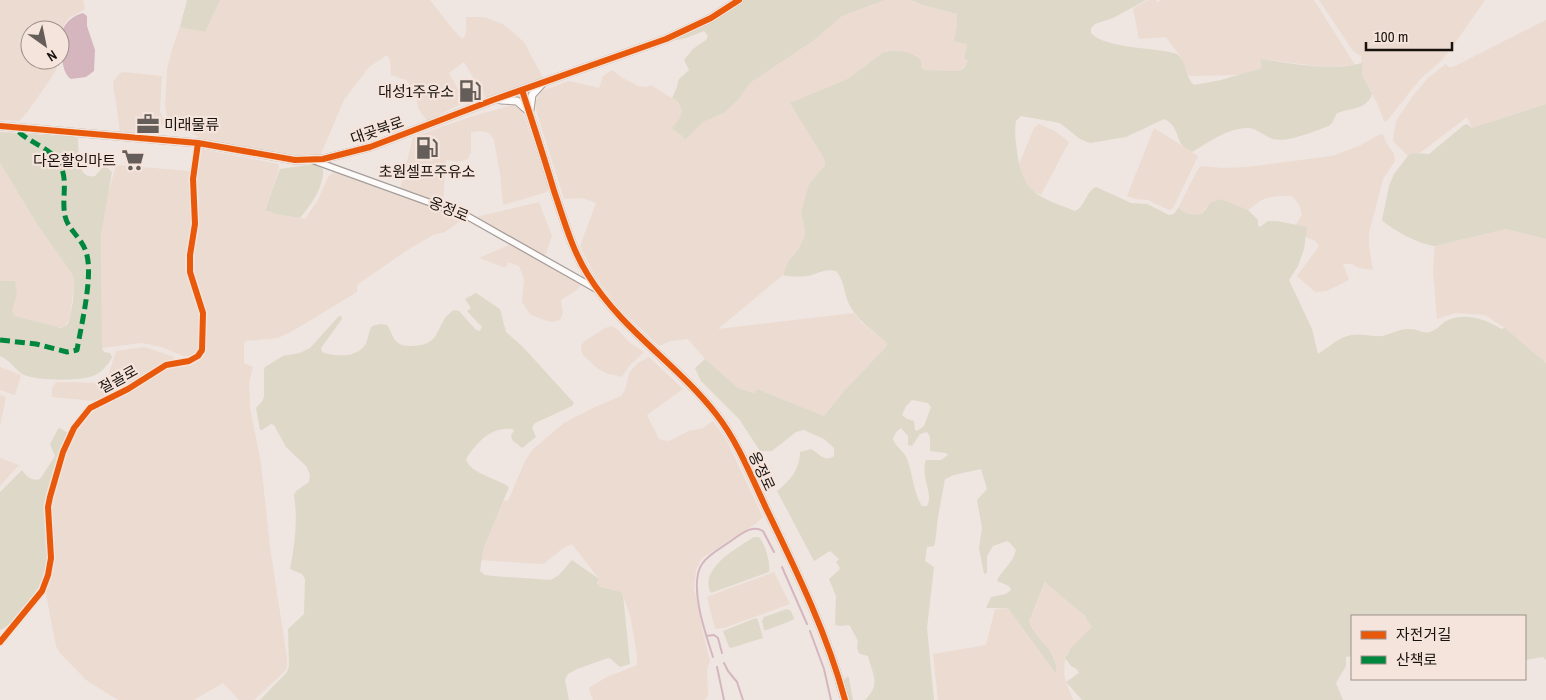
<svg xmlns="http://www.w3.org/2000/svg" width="1546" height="700" font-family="'Archivo Narrow','Noto Sans KR',sans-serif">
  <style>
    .built { fill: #ecdbd1 }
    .green { fill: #ddd8c8; fill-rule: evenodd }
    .water { fill: #d5b6bf }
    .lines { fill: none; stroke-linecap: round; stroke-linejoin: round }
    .stream { stroke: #d5b6bf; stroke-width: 2 }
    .minor-casing { stroke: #a49d9a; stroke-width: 8 }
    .tertiary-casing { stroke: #a49d9a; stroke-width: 9 }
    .minor { stroke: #fdfbfa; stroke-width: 5.5 }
    .tertiary { stroke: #fdfbfa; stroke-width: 7 }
    .quiet { stroke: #00873e; stroke-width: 5; stroke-dasharray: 10 5; stroke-linecap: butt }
    .cycleway-casing { stroke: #f5e4db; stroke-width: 9 }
    .cycleway { stroke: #e8590c; stroke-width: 6 }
    .labels { text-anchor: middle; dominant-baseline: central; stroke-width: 4.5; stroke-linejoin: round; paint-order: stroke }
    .poi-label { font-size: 15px; fill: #191310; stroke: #f5e4db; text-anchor: end }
    .street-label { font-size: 15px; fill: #191310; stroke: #f5e4db }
  </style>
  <rect width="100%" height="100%" fill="#efe6e1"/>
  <path class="built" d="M 0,0 L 83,0 L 85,9 L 69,18 L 65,23 L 60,33 L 60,30 L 30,30 L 30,60 L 59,60 L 55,72 L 45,87 L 28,111 L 19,121 L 0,120 Z
    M 220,0 L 430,0 L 451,27 L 462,39 L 466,34 L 466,17 L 484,17 L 503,24 L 524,42 L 543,78 L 488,97 L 485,97 L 464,62 L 449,73 L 465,102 L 427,121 L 418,108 L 416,95 L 406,80 L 391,75 L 390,60 L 387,55 L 369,67 L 344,100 L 320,156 L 306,157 L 277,154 L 201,139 L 167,117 L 165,105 L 167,69 L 172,49 L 180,27 L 205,32 Z
    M 885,0 L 911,0 L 923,5 L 957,14 L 957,26 L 967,44 L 964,58 L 968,61 L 967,63 L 960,71 L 924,70 L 921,67 L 921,60 L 916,55 L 887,51 L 882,53 L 857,74 L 845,81 L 824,158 L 825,165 L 809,184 L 801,212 L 805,231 L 802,243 L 788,262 L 783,275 L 718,329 L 854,313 L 862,323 L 885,341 L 888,343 L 887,346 L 844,391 L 824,416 L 757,389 L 754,393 L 738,388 L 705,359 L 688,339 L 671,341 L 659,346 L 619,308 L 595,276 L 580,246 L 596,203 L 583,198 L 564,199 L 537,114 L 535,102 L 542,91 L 569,81 L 599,88 L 603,76 L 612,70 L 621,77 L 638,86 L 647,87 L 651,85 L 678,102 L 682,110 L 680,118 L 686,139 L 703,122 L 724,113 L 738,100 L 750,83 L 813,41 L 842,16 Z
    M 1149,0 L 1156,0 L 1157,2 L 1161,0 L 1314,0 L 1355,65 L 1326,67 L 1260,59 L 1262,68 L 1239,75 L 1188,76 L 1180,56 L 1166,37 L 1139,39 L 1133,8 Z
    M 1319,0 L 1485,0 L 1451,49 L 1440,62 L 1421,78 L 1386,122 L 1384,121 L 1378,105 L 1362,75 L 1361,56 L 1353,51 Z
    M 1546,20 L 1546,104 L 1472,128 L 1467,117 L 1420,153 L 1412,153 L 1408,156 L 1393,141 L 1396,121 L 1412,97 L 1428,78 L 1446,64 L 1449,67 L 1453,67 Z
    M 124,72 L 162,76 L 160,112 L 166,124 L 154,126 L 153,135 L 120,132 L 113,82 L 120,73 Z
    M 513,105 L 520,108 L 525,118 L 548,185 L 549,188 L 547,192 L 503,205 L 500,173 L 494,140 L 489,133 L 481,131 L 471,132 L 471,152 L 468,159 L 458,162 L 446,160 L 443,202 L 400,189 L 413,137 L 467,118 Z
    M 1039,124 L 1055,131 L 1069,142 L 1041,195 L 1031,190 L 1027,186 L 1022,176 L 1019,164 L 1034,128 Z
    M 1154,128 L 1198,156 L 1173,208 L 1169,210 L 1148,200 L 1136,199 L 1127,196 Z
    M 1381,134 L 1383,135 L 1387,144 L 1394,154 L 1395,161 L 1383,179 L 1369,233 L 1369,246 L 1373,270 L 1359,268 L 1352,264 L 1343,264 L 1349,280 L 1327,291 L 1315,292 L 1297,276 L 1319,246 L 1315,241 L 1306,237 L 1306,227 L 1296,225 L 1302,214 L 1299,205 L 1294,198 L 1291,196 L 1279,196 L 1267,198 L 1260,201 L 1248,210 L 1221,199 L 1206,207 L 1203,213 L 1197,215 L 1188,214 L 1178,208 L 1198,169 L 1201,166 L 1223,168 L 1246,167 L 1332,156 L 1359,146 Z
    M 201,149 L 279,164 L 278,173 L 265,209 L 276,214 L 305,219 L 318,200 L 328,177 L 333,172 L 441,208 L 464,218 L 445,232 L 433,235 L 409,249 L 361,282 L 357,286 L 357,292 L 296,329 L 278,338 L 246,341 L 244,343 L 244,363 L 253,367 L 249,383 L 250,408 L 261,463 L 270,547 L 287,658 L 287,667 L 285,671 L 254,700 L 239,700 L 223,683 L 194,700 L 118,700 L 86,680 L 60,653 L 56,646 L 45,589 L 54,557 L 52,502 L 68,446 L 76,430 L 85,417 L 93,410 L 119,398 L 155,375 L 172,366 L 189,364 L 196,362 L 203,355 L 206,350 L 206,318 L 193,274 L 192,256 L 199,218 L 199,202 L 196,181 Z
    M 0,163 L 39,227 L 73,275 L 74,282 L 70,318 L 64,327 L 56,327 L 15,316 L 12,311 L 17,293 L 8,281 L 0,281 Z
    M 116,165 L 191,171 L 190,187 L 192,220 L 187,253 L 187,269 L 189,282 L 201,319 L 200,348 L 196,354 L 193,356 L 183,356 L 161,347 L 142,343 L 102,348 L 101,235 L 106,202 Z
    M 539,202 L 552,236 L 545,256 L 476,217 Z
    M 1506,229 L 1546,239 L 1546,363 L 1505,328 L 1485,315 L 1455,313 L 1437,319 L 1433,272 L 1434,250 L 1435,246 Z
    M 511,244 L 581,285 L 577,290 L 561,300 L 563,313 L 560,320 L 552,322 L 547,321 L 531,315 L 528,311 L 522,302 L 524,279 L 519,266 L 508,262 L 506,268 L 479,258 Z
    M 611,326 L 617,329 L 630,343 L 644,352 L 629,366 L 622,377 L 606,373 L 597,368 L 583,355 L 581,349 L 582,344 L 585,341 L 605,328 Z
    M 145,347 L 174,357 L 173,361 L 165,363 L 116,393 L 100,400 L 94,401 L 52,397 L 52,388 L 56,382 L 106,383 L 116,351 Z
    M 649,357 L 683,389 L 647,415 L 659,439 L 667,441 L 671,440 L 689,431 L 703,428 L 713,421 L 726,439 L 763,517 L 754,525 L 702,558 L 696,570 L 694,588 L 704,637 L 710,661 L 707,669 L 708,696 L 705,700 L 593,700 L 589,690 L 590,687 L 607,677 L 635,666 L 637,664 L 637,655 L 630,615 L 623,595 L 621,592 L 603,588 L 598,585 L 599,579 L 572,544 L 562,549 L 545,563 L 540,564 L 480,560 L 483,550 L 504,500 L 508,501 L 524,463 L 532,450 L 564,423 L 595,407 L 621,396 L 625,390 L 629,374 L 632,369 L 638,363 Z
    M 0,367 L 21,375 L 15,395 L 0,390 Z
    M 0,395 L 6,397 L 0,427 Z
    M 0,458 L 19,465 L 0,486 Z
    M 774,572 L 790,604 L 724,628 L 715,629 L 709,605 L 707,598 L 709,596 Z
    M 1046,581 L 1078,609 L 1092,625 L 1091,629 L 1067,653 L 1065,658 L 1064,674 L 1066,682 L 1073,700 L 938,700 L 933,654 L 986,645 L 995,609 L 1008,608 L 1055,673 L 1054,658 L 1052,654 L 1034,631 L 1029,621 Z"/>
  <path class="green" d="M 187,0 L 220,0 L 205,32 L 180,27 Z
    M 742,0 L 885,0 L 842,16 L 813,41 L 750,83 L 738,100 L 724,113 L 703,122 L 686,139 L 672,128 L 680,118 L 682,110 L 678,102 L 672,98 L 676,90 L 679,79 L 689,70 L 684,60 L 693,49 L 706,40 L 708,36 L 704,31 L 686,38 L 671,41 L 714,20 Z
    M 911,0 L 1146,0 L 1113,18 L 1095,24 L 1091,28 L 1091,33 C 1105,49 1155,47 1177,54 C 1187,62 1185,77 1194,85 L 1221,80 L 1262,68 L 1260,59 C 1289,63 1334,72 1362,63 L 1362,75 L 1372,94 C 1367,110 1350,108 1337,113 L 1332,123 L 1329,126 C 1315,131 1287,143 1273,139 C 1264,136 1258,129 1249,128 C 1229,127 1209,142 1192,152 C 1188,149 1181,146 1180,142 C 1176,132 1175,124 1164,119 L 1126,137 L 1090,143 L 1080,139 L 1060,123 L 1021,116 L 1016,121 C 1014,132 1016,142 1017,152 C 1023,195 1038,196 1075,211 C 1085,207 1086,191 1096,187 L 1131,203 L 1147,204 L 1169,215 L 1174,214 L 1178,208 L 1188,214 L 1197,215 L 1203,213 L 1210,203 L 1221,199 L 1248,210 L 1258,220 L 1258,225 L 1260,227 L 1268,221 L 1277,221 L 1307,227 L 1304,249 L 1298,266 L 1289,280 L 1312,329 L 1318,354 C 1328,348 1339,337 1351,335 C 1361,333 1372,337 1382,336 C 1391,334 1399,329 1408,329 C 1416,328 1423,334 1430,332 C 1437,330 1441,324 1446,321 C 1465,312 1485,319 1501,329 L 1505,328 L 1546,363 L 1546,660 L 1543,657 L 1525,660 L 1525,616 L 1352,616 L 1352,656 L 1346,657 L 1346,666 L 1336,683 L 1343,700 L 1082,700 L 1066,682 L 1079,673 L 1077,669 L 1071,666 L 1065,658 L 1071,648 L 1092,627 L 1084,615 L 1045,582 L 1029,621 C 1036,642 1058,648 1056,674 L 1008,608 L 986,608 L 991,597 L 1006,594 L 1011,590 L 1009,586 L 997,581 C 1002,569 1012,565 1016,550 L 1010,543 L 1007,541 L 993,546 L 987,556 L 987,573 L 984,574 L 979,548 L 982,528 L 977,500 L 987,489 L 981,469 L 954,475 L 945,479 L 938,517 L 935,543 L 934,546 L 927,547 L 925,561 L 934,567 L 927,628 L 934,700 L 865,700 C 881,684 873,676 868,656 L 860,654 C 856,649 857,647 858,641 L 850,626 L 848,625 L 842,626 L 835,625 L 836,596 L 829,579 L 839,570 L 840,568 L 836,562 L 839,559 L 830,551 L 814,561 L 777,491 C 790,481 800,469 800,452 L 811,449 C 819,453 824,463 834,456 L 834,448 L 824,439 L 804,430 L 796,432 L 772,451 L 760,451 L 739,419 L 701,381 L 695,368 L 705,359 L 738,388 L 754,393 L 757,389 L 824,416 L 844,391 L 887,346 L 887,343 L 885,341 C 871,329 858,321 849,304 C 844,294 844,279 836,271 C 827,269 820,272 812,275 C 802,277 793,277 783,275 L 788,262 L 799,248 L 804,237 L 805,231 L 801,212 L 809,184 L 825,165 L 824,158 L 790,103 L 850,78 L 882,53 C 892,49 914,51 921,60 L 921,67 L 924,70 L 959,71 L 964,68 L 968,61 L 964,58 L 967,44 L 954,41 L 957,26 L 957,14 L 923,5 ZM 912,400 L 928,403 L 931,407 L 924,426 L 917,431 L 915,430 L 914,421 L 907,419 L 902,415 L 906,406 ZM 901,428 L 908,436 L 908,445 L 912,446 L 920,434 L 927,432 L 930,437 L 930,451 L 946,453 L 948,455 L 941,460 L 926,460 C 920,478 934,493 927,506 L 922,506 C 913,492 913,474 907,459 C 904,450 896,448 893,439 L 896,432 Z
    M 1546,104 L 1546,239 L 1506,229 L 1435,246 C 1421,245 1392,230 1382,220 L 1389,186 L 1394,174 L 1408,156 L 1412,153 L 1429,154 L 1464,125 L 1467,124 L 1472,128 Z
    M 0,132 L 76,137 L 78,139 C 79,151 76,180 95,176 L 103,167 L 107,167 L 112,172 L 101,235 L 102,348 L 104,352 L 110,353 L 112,357 C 109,364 101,373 93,376 C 80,381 38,381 24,375 C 15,370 10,360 0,356 L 0,281 L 15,281 L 17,294 L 12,311 L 15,316 L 61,328 L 67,325 L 70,318 L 73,301 L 74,282 L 73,275 L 39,227 L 0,163 Z
    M 314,164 L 323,169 C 324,187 311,205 300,218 L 276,214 L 265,210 L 280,169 Z
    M 476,293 L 500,309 L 506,332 L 522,346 L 574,403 L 572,406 L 535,423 L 532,427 L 536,437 L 522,448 L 512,440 L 511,435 L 514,431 L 513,429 C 491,426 477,442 466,459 C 469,473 498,479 509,487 L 483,550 L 480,571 L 485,575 L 493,576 L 551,580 L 559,575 L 572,560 L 599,579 L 597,583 L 600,587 L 621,592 L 623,595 L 630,664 L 620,667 L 611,659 L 608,658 L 577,669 L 568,674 L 565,680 L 569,700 L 260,700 L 287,672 L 289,666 L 288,629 L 304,614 L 305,579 L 302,574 L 290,569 C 295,544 298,520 294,495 L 296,491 L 309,482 L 310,474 L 306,466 L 286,447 L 274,425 L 271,424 L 262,430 L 260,430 L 256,408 L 263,400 L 264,396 L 264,370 L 265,367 L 283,356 L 300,353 L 310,348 L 339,316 L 341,316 L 342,319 L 321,348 L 322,352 C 335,357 356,358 365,345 C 369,339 368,332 372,326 L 380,324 L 387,325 C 391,330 392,338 397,342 C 401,346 407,346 412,346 C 445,345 433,323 454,310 L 459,311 L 476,330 L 480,331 L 482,327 L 467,311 L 471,308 L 465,299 Z
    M 60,428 L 69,434 C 61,449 49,481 47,499 C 46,507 48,517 48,525 C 49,561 47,582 22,610 C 16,616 9,627 0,630 L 0,492 L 22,470 C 26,476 32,482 40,479 L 55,456 L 50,444 L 58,429 Z
    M 754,537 L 759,537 C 765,544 771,564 769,572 L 711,593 C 698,569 737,548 754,537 Z
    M 787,609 L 791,611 L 794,618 L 793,620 L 767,630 L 764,630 L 762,621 L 764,617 Z
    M 756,618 L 758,620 L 763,638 L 731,648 L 729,647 L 723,631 Z
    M 848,676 L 849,678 L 853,700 L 849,700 L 843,681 Z"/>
  <path class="water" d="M 83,13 L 87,16 L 87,26 L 95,50 L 94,71 L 86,77 L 71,79 C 60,73 59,38 64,27 C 68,20 75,15 83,13 Z"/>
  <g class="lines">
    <path class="stream" d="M 782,567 L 807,624
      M 810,631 L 824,669 L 831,700
      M 706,636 L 714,635 L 718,638 L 722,653
      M 713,657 C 706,635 688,585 702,564 C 709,553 725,546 735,538 C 744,532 753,525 763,531 L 774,552
      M 724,663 L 728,671 L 737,682 L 743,700
      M 717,667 L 724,700"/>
    <defs>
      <path id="minor" d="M 312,160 L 467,216 L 598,290
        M 0,642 L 42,591 L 48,575 L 51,558 L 48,507 L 50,497 L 63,452 L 74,428 L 90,408 L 128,389 L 166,365 L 189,361 L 198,356 L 202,350 L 203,313 L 190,272 L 190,255 L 195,224 L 193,179 L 198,143"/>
      <path id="tertiary" d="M 522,90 C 533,124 544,157 554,191 C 564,220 572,250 588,275 C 622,330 677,364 716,414 C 738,442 751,476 766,508 C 796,570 827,633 845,700
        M 501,100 L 517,101 L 527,110
        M 530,110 L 532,95 L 542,84
        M 0,126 L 198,143 L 295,160 L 323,159 L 370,147 L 493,100 L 666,39 L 711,18 L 739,0"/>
    </defs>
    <use href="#minor" class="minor-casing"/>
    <use href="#tertiary" class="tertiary-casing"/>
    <use href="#minor" class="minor"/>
    <use href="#tertiary" class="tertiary"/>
    <path class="quiet" d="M 0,340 L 36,344 L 67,352 L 77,350 C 81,326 94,274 86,252 C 82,238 68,230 65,216 C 61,197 70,177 57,160 C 49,147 28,143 15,128"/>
    <defs>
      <path id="cycleway" d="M 522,90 C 533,124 544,157 554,191 C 564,220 572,250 588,275 C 622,330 677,364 716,414 C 738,442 751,476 766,508 C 796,570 827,633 845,700
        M 0,126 L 198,143 L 295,160 L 323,159 L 370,147 L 493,100 L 666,39 L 711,18 L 739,0
        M 0,642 L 42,591 L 48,575 L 51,558 L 48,507 L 50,497 L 63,452 L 74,428 L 90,408 L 128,389 L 166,365 L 189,361 L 198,356 L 202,350 L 203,313 L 190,272 L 190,255 L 195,224 L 193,179 L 198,143"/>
    </defs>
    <use href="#cycleway" class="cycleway-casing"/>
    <use href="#cycleway" class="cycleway"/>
  </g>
  <defs>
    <symbol id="fuel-bare" viewBox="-9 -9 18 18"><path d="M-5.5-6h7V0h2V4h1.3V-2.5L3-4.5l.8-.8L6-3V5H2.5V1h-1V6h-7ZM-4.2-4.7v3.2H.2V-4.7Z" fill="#645d59" stroke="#f5e4db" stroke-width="2.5" paint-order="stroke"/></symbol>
    <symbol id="office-bare" viewBox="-9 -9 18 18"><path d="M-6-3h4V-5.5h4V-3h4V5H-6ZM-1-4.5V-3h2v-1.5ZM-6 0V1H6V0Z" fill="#645d59" stroke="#f5e4db" stroke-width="2.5" paint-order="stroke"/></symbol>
    <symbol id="supermarket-bare" viewBox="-9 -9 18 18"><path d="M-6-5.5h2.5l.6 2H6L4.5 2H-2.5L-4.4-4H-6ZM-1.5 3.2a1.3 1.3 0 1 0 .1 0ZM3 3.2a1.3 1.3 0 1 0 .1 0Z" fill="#645d59" stroke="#f5e4db" stroke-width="2.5" paint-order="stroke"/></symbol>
  </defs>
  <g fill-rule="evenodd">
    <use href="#fuel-bare" x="454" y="75" width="32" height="32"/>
    <use href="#office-bare" x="132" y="108" width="32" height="32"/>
    <use href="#fuel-bare" x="411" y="132" width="32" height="32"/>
    <use href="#supermarket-bare" x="117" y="144" width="32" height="32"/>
  </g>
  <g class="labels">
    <g class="poi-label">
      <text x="454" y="91">대성1주유소</text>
      <text x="164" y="124" text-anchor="start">미래물류</text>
      <text x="116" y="160">다온할인마트</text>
      <text x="427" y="171" text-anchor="middle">초원셀프주유소</text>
    </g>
    <g class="street-label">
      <text transform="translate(377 130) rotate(-19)">대곶북로</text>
      <text transform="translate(449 209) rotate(22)">옹정로</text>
      <text transform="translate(118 379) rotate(-29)">절골로</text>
      <text transform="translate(762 471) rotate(65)">옹정로</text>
    </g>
  </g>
  <rect x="1351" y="615" width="175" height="65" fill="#f5e4db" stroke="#9d908a"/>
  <rect x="1361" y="631" width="25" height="8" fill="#e8590c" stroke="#9d908a"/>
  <text x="1396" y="640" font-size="15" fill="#191310">자전거길</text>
  <rect x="1361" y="656" width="25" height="8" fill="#00873e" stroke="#9d908a"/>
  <text x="1396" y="665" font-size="15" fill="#191310">산책로</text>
  <g transform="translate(45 45) rotate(147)"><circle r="24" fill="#f5e4db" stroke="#9d908a"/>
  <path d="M0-4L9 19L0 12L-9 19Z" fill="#645d59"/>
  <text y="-8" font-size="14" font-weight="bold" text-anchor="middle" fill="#191310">N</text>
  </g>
  <path d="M1366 42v8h86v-8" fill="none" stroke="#191310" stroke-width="2.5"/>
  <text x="1374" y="42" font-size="15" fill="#191310" stroke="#f5e4db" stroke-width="4" paint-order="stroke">100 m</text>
</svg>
